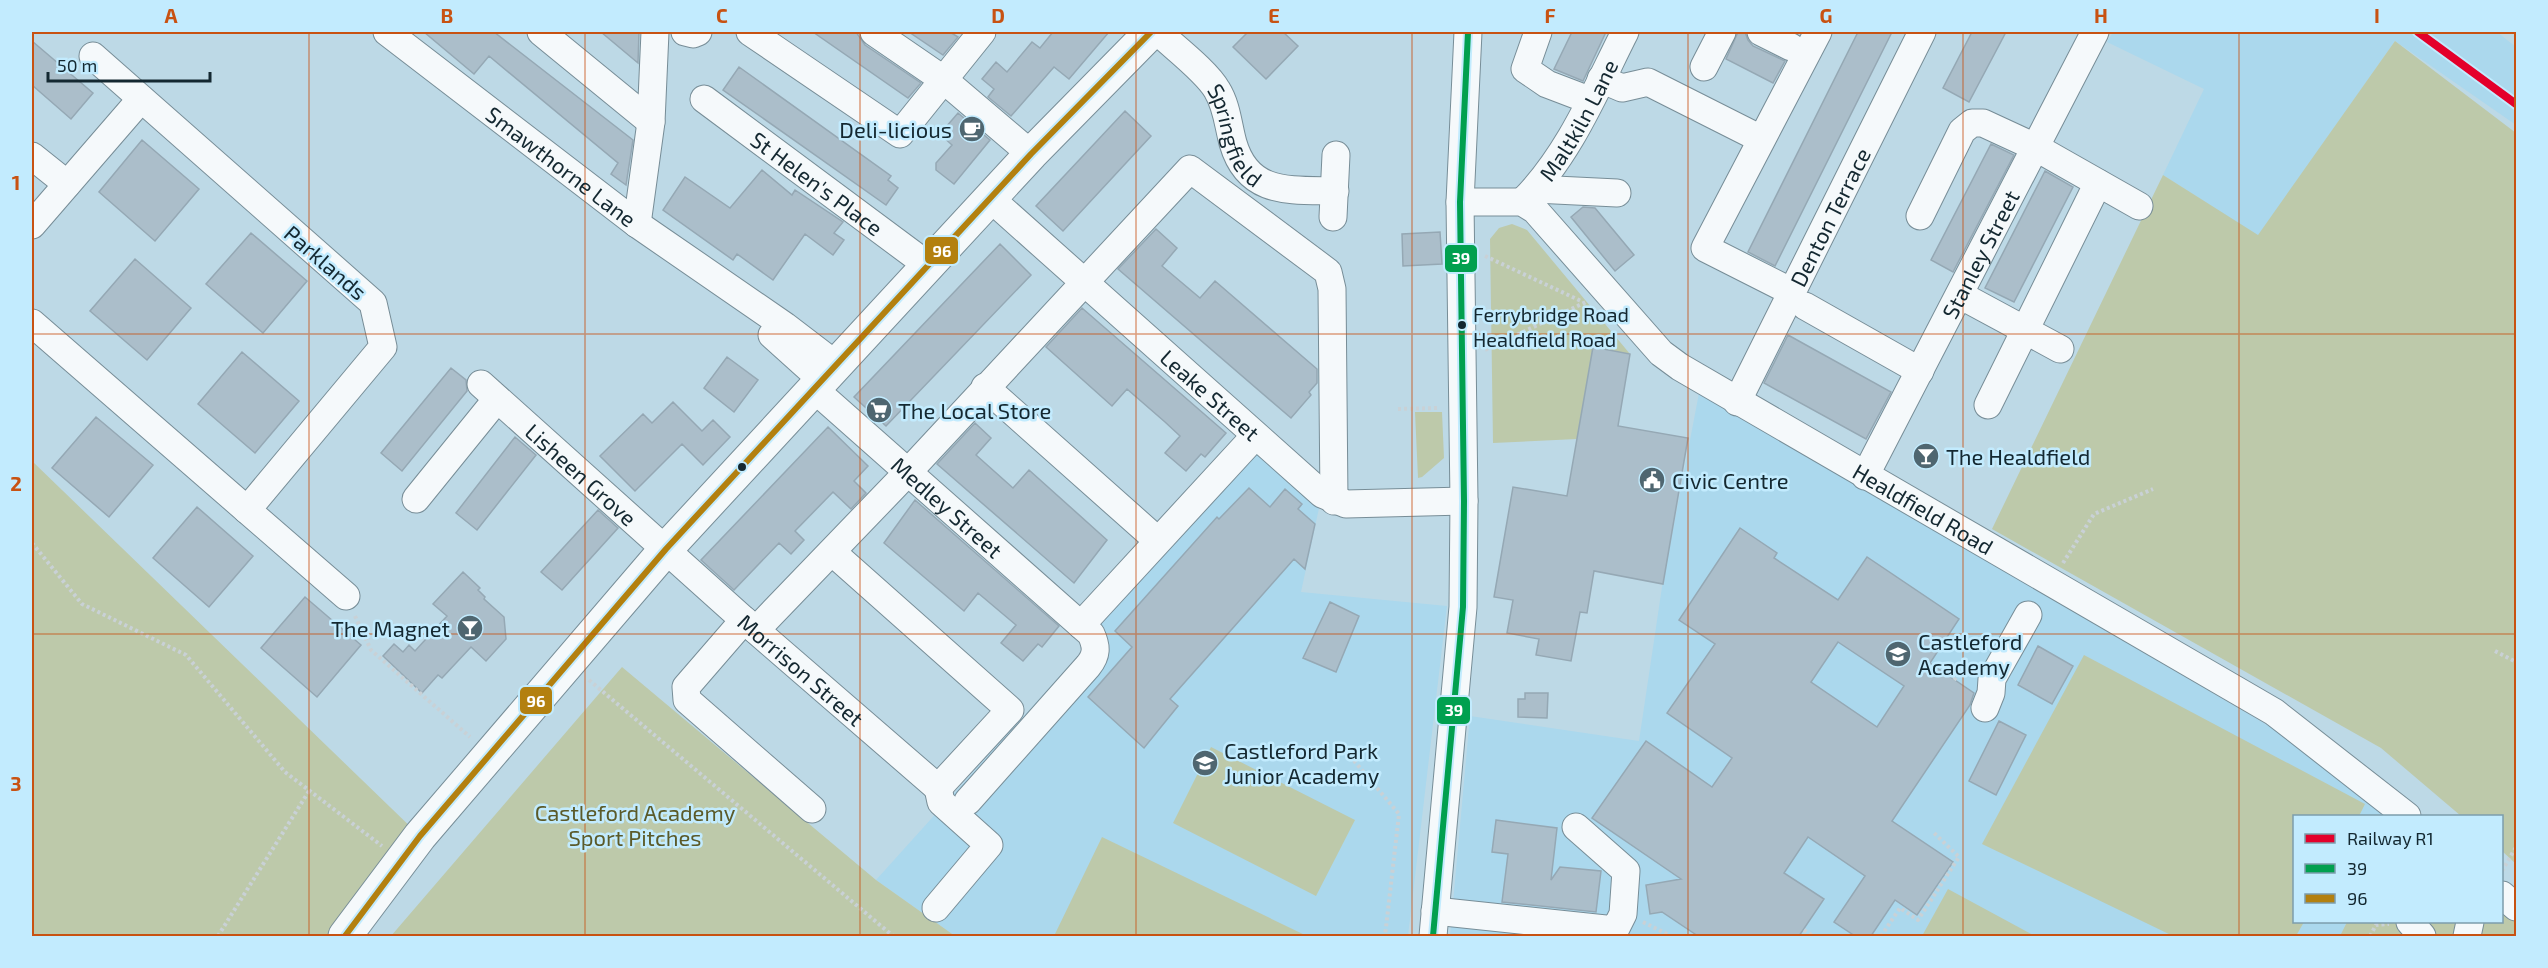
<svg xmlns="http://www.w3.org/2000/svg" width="2548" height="968" font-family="'Exo 2',sans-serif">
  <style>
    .built { fill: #abd8ed }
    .green { fill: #bdc9aa }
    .building { fill: #abbeca; stroke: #95a8b4; stroke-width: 1.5; fill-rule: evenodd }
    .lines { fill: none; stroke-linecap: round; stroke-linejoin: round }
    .minor-casing { stroke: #778d97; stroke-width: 29 }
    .major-casing { stroke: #778d97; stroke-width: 35 }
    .path { stroke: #c9d1d6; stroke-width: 4; stroke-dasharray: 3 3; stroke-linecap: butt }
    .minor { stroke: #f5f9fb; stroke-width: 27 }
    .major { stroke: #f5f9fb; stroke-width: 33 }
    .rail { stroke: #afb5b8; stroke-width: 4.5; stroke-dasharray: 10 10; stroke-linecap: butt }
    .bus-1-casing { stroke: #c2ebfe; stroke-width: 10 }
    .bus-2-casing { stroke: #c2ebfe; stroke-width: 10 }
    .bus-1 { stroke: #01a04f; stroke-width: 6 }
    .bus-2 { stroke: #b3800f; stroke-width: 6 }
    .rail-1-casing { stroke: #c2ebfe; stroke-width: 12 }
    .rail-1 { stroke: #e4002b; stroke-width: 8 }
    .grid { fill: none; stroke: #c85212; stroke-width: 1.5; stroke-opacity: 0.55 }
    .bus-dot { fill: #142831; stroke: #c2ebfe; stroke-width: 2 }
    .labels { text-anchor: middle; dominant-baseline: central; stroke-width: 5; stroke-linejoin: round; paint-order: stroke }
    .bus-label { font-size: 20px; fill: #142831; stroke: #c2ebfe; text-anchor: start }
    .street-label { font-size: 22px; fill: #142831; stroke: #c2ebfe }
    .poi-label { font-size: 22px; fill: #142831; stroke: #c2ebfe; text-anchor: start }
    .park-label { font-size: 22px; fill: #5b5a29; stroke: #c2ebfe }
    .line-badge { stroke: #c2ebfe; stroke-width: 2 }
    .badge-label { font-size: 16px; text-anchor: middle; font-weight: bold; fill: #fff }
    .neatline { fill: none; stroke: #c85212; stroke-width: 2 }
    .grid-label { font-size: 20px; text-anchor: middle; font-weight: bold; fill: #c85212 }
  </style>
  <rect width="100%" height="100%" fill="#bdd9e6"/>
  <path class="built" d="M 2113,32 L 2497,32 L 2516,47 L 2516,125 L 2395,41 L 2258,236 L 2163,175 L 2204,89 L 2107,42 Z
    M 1699,393 L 1829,464 L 2038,591 L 2286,736 L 2386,816 L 2294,816 L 2294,922 L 2347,922 L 2340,936 L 1450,936 L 1470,716 L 1639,741 L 1662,587 Z
    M 1255,436 L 1322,494 L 1301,592 L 1447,606 L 1408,936 L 955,936 L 876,880 L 1087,646 L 1074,634 Z"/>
  <path class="green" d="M 2395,41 L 2516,133 L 2516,864 L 2502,851 L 2502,816 L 2461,816 L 2381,748 L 1992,529 L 2163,175 L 2258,235 Z
    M 1512,224 L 1527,230 L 1630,354 L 1593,348 L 1577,439 L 1493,443 L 1490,239 L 1499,228 Z
    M 1415,412 L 1442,412 L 1444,458 L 1422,477 L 1418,478 Z
    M 32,461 L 420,836 L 345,936 L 32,936 Z
    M 2084,655 L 2365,804 L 2359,816 L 2294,816 L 2294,922 L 2304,922 L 2296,936 L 2173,936 L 1982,844 Z
    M 622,667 L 876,880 L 955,936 L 391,936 Z
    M 1211,747 L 1355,820 L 1316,896 L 1173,823 Z
    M 1102,837 L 1307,936 L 1054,936 Z
    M 1948,889 L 2035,936 L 1922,936 Z
    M 2502,905 L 2516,917 L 2516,936 L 2340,936 L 2347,922 L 2502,922 Z"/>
  <path class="building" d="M 424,32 L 494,32 L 633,140 L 626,185 L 611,174 L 618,163 L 489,56 L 474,74 Z
    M 601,32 L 639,32 L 638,63 Z
    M 813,32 L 856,32 L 865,45 L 921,83 L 908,98 Z
    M 909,32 L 950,32 L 958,37 L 943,55 Z
    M 1053,32 L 1109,32 L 1069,79 L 1054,67 L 1011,116 L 988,97 L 994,89 L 982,79 L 996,62 L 1007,72 L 1032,42 L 1040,48 Z
    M 1248,32 L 1283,32 L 1298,46 L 1266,79 L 1233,47 Z
    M 1572,32 L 1606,32 L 1583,81 L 1554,69 Z
    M 1738,32 L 1745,32 L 1748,40 L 1753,46 L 1785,61 L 1773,83 L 1726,59 Z
    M 1858,32 L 1892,32 L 1775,266 L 1748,252 Z
    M 1972,32 L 2006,32 L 1969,102 L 1943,88 Z
    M 32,41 L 93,93 L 71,119 L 32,85 Z
    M 739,67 L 891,176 L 888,180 L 898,188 L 886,205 L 723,90 Z
    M 1125,111 L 1151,136 L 1063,231 L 1036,206 Z
    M 958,113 L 990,140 L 954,184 L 936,170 L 936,163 L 952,145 L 940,134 Z
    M 142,140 L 199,189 L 155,241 L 99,192 Z
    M 1991,144 L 2014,155 L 1953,272 L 1931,260 Z
    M 762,170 L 792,195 L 795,190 L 843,222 L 834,233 L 844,240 L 833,255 L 805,234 L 773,280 L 737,254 L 733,260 L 663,210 L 685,177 L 730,208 Z
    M 2045,171 L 2073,187 L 2014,302 L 1985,288 Z
    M 1583,207 L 1595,208 L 1634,255 L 1615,271 L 1571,217 Z
    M 1156,229 L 1177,248 L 1162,266 L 1200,298 L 1215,281 L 1317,369 L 1317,383 L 1309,392 L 1311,395 L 1291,418 L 1118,269 Z
    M 1440,232 L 1442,264 L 1403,266 L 1402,234 Z
    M 251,233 L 307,281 L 263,333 L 206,284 Z
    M 1000,244 L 1031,275 L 886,426 L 854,397 Z
    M 135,259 L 191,308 L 147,360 L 90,311 Z
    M 1082,308 L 1226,433 L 1205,457 L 1201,454 L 1186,471 L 1165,453 L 1180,436 L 1165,422 L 1127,389 L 1112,406 L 1046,347 Z
    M 1788,335 L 1891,392 L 1866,439 L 1764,383 Z
    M 1593,347 L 1630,354 L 1618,426 L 1688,438 L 1663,584 L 1594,571 L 1587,613 L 1580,612 L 1571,661 L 1536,655 L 1539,639 L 1507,633 L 1513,600 L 1494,597 L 1513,487 L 1567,496 Z
    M 242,352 L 299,401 L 255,453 L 198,404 Z
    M 727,357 L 758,380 L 734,412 L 704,388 Z
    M 451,368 L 466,380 L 467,391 L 402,471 L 381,453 Z
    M 673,402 L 702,431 L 713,420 L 730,437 L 703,465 L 682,444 L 635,491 L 600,456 L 643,414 L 652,423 Z
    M 96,417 L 153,465 L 109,517 L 52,468 Z
    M 975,423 L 991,438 L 976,455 L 1013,488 L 1029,470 L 1107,540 L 1074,583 L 937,464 Z
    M 828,427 L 868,466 L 854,481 L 866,493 L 851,509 L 833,492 L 795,531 L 804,540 L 791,554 L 779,543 L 734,590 L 701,560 Z
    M 515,437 L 536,455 L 477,530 L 456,513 Z
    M 1249,488 L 1270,507 L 1285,489 L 1302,504 L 1298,509 L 1315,524 L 1305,569 L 1294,559 L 1170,699 L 1178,706 L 1144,748 L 1088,697 L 1132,647 L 1115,631 L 1217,517 L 1219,519 Z
    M 915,500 L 1059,626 L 1042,647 L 1038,644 L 1023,661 L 1001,643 L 1016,625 L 978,593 L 964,611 L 884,543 Z
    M 197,507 L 253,556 L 209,607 L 153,558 Z
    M 598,510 L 618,528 L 562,590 L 541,572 Z
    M 1740,528 L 1777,553 L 1774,558 L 1838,600 L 1867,557 L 1959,619 L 1930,663 L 1974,693 L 1970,705 L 1892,821 L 1953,862 L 1917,915 L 1895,900 L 1871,936 L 1855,936 L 1834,922 L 1865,876 L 1808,837 L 1784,873 L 1824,899 L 1799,936 L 1698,936 L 1662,912 L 1650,914 L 1646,885 L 1681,879 L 1592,818 L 1646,741 L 1712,787 L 1732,758 L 1667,713 L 1715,644 L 1679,620 ZM 1838,642 L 1904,686 L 1877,727 L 1811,682 Z
    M 463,572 L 480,588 L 478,590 L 485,597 L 484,599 L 504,617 L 506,639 L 486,661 L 471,647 L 442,678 L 438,675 L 422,693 L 383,656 L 394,644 L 403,652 L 409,645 L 415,651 L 447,616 L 433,604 Z
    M 305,597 L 361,645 L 317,697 L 261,648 Z
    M 1330,602 L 1359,616 L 1336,672 L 1303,658 Z
    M 2038,646 L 2073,666 L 2052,704 L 2018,685 Z
    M 1525,693 L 1548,693 L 1547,718 L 1518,717 L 1518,699 L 1525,699 Z
    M 1999,721 L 2026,735 L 1996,795 L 1969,781 Z
    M 1496,820 L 1557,828 L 1551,880 L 1560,867 L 1601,871 L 1596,912 L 1502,902 L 1508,854 L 1492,852 Z"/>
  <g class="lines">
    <defs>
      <g id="minor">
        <path id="s1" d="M 387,32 L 637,224 L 785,326 L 836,365"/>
        <path d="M 541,32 L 651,122"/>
        <path d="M 685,32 L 693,34 L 698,32"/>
        <path d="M 750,32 L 900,134 L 982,32"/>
        <path d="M 874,32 L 944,80 L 1031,154"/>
        <path id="s2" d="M 1158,32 C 1174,47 1207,72 1217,90 C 1227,106 1228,125 1233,143 C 1248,195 1289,190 1335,191"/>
        <path d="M 1538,32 L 1525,69 L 1547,84 L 1589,100"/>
        <path d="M 1761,32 L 1791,47"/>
        <path d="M 1704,67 L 1722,32"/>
        <path d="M 1601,79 L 1622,88 L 1648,82 L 1761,139"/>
        <path id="s3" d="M 704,99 L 930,267"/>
        <path d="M 32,156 L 67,184"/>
        <path d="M 1535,189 L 1617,193"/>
        <path id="s4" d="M 991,199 L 1322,494 L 1346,504 L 1464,501"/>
        <path id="s5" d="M 1460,202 L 1522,202 L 1535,210 L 1661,353 L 1680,367 L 2274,712 L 2407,816"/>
        <path id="s6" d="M 1522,202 C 1569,156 1596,89 1625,32"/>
        <path d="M 1920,216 L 1962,131 L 1972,123 L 1983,123 L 2035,147 L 2139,206"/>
        <path d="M 1333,217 L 1336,155"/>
        <path d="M 637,224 L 651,122 L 655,32"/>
        <path d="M 32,225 L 141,99"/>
        <path d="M 1792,292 L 1705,248 L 1818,32"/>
        <path d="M 1960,295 L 2060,349"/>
        <path d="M 1805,306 L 1920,371"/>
        <path d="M 32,323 L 247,510 L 383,347 L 373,303 L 93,56"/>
        <path d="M 772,335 L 822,380"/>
        <path id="s7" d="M 481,384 L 744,620 L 938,788"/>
        <path d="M 985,387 L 1157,540"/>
        <path id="s8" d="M 814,389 L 1091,634 C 1097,647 1097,655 1088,666 L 968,801"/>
        <path id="s9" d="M 1737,402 L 1922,32"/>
        <path d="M 1988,405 L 2098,183"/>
        <path id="s10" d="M 1865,476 L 2095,32"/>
        <path d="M 416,499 L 497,399"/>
        <path d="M 247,510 L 346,596"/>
        <path d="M 832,552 L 1010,710 L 938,788"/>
        <path d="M 744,620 L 686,687 L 687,700 L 812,809"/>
        <path d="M 1081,625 L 1255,436"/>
        <path d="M 756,630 L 909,471 L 1190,169 L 1328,272 L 1332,289 L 1334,501"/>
        <path d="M 1985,708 L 1991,693 L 1992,679 L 2028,615"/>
        <path d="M 2502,895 L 2516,907"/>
        <path d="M 936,908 L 989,845 L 941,802 L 938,788"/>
        <path d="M 1435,911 L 1615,930 L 1623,914 L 1626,871 L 1576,827"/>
        <path d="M 2410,922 L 2422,936"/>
        <path d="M 1433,936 L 1463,607 L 1464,501 L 1460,202 L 1468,32"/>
        <path d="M 2467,936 L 2470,922"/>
      </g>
      <path id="major" d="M 345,936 L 420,836 L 666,549 L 1031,154 L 1151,32"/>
    </defs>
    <use href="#minor" class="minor-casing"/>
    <use href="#major" class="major-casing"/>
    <path class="path" d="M 1485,256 L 1581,301
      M 1485,350 L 1586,302
      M 1398,409 L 1439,408
      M 32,543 L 82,604 L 186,655 L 285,772 L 382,846
      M 2063,563 L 2094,514 L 2153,489
      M 355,616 L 371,650 L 470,737
      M 2495,651 L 2516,662
      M 589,680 L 893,936
      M 1954,680 L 1965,666 L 1970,669
      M 1350,756 L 1399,814 L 1385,936
      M 2502,871 L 2516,847
      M 1643,922 L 1671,936
      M 1804,930 L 1813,936
      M 218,936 L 309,791
      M 1881,936 L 1900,908 L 1918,920 L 1959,857 L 1933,832
      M 2370,936 L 2376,925 L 2389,924"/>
    <use href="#minor" class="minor"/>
    <use href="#major" class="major"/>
    <path class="rail" d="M 2418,32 L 2516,104"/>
    <defs>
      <path id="bus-1" d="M 1433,936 L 1463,607 L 1464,501 L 1460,202 L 1468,32"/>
      <path id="bus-2" d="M 345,936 L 420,836 L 666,549 L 1031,154 L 1151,32"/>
    </defs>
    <use href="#bus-1" class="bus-1-casing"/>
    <use href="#bus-2" class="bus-2-casing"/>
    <use href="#bus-1" class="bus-1"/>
    <use href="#bus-2" class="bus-2"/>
    <defs>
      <path id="rail-1" d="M 2418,32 L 2516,104"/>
    </defs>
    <use href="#rail-1" class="rail-1-casing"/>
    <use href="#rail-1" class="rail-1"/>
  </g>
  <path class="grid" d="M 309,32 L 309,936M 585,32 L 585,936M 860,32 L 860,936M 1136,32 L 1136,936M 1412,32 L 1412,936M 1688,32 L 1688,936M 1963,32 L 1963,936M 2239,32 L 2239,936M 32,334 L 2516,334M 32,634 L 2516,634"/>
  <defs>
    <symbol id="cafe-disc" viewBox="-11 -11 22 22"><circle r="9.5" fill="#4f6670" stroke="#c2ebfe"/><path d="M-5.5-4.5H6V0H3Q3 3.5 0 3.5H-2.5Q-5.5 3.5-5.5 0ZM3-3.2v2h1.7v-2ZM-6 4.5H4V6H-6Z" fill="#fff"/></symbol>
    <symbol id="supermarket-disc" viewBox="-11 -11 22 22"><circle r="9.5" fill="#4f6670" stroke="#c2ebfe"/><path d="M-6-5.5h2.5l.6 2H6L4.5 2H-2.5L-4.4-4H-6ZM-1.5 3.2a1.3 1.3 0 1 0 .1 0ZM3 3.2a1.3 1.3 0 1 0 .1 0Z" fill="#fff"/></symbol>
    <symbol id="bar-disc" viewBox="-11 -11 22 22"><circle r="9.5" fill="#4f6670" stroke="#c2ebfe"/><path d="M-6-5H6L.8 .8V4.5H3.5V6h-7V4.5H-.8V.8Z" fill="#fff"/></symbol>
    <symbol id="civic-disc" viewBox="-11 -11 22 22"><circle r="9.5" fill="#4f6670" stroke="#c2ebfe"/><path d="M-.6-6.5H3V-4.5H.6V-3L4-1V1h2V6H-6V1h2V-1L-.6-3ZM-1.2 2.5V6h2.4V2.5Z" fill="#fff"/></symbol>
    <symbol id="school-disc" viewBox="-11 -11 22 22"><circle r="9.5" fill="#4f6670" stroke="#c2ebfe"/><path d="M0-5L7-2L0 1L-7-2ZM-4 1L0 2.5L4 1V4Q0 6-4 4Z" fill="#fff"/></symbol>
  </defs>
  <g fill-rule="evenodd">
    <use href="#cafe-disc" x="957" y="114" width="30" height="30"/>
    <use href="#supermarket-disc" x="864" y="395" width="30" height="30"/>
    <use href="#bar-disc" x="1911" y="441" width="30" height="30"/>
    <use href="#civic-disc" x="1637" y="465" width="30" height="30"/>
    <use href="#bar-disc" x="455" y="613" width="30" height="30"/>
    <use href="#school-disc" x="1883" y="639" width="30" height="30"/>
    <use href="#school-disc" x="1190" y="748" width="30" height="30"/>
  </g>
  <g class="bus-dot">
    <circle cx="1462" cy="325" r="5"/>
    <circle cx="742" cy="467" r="5"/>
  </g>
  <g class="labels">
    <g class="bus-label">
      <text x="1473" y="314">Ferrybridge Road<tspan x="1473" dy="25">Healdfield Road</tspan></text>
    </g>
    <g class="street-label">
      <text stroke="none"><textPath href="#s6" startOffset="100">Maltkiln Lane</textPath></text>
      <text stroke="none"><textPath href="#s2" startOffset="132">Springfield</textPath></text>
      <text stroke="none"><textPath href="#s1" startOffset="220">Smawthorne Lane</textPath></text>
      <text stroke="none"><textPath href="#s3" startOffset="141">St Helen's Place</textPath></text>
      <text stroke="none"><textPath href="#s9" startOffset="207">Denton Terrace</textPath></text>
      <text stroke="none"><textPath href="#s10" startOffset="250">Stanley Street</textPath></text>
      <text transform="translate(326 262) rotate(41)">Parklands</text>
      <text stroke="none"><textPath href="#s4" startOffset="294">Leake Street</textPath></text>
      <text stroke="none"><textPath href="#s7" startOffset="135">Lisheen Grove</textPath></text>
      <text stroke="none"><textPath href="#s8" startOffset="178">Medley Street</textPath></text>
      <text stroke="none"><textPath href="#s5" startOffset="573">Healdfield Road</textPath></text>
      <text stroke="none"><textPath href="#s7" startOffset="429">Morrison Street</textPath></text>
    </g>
    <g class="poi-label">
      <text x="952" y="129" text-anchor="end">Deli-licious</text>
      <text x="898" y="410">The Local Store</text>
      <text x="1946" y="456">The Healdfield</text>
      <text x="1672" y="480">Civic Centre</text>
      <text x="450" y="628" text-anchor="end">The Magnet</text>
      <text x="1918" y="641">Castleford<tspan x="1918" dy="25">Academy</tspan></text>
      <text x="1224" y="750">Castleford Park<tspan x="1224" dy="25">Junior Academy</tspan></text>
    </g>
    <g class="park-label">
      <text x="635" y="812">Castleford Academy<tspan x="635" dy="25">Sport Pitches</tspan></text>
    </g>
  </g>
  <g class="line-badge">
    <rect x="924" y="236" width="35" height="29" rx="6" fill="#b3800f"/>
    <rect x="1444" y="244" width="34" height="29" rx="6" fill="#01a04f"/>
    <rect x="519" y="686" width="34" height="29" rx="6" fill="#b3800f"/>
    <rect x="1436" y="696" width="35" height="29" rx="6" fill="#01a04f"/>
  </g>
  <g class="badge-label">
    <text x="942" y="257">96</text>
    <text x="1461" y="264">39</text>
    <text x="536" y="707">96</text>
    <text x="1454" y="716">39</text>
  </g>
  <rect width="2548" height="968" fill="none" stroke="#c2ebfe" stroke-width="66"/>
  <rect x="2293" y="815" width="210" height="108" fill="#c2ebfe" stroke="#7c9dac" stroke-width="1.5"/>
  <rect x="2305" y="834" width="30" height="9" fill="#e4002b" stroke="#7c9dac" stroke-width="1.5"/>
  <text x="2347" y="845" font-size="18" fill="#142831">Railway R1</text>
  <rect x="2305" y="864" width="30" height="9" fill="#01a04f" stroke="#7c9dac" stroke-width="1.5"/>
  <text x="2347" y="875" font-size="18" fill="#142831">39</text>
  <rect x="2305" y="894" width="30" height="9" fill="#b3800f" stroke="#7c9dac" stroke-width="1.5"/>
  <text x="2347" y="905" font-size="18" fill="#142831">96</text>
  <path d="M48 72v9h162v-9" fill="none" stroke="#142831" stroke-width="3"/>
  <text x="57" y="72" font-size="18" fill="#142831" stroke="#c2ebfe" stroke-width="4.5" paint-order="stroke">50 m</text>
  <rect x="33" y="33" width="2482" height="902" class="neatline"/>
  <g class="grid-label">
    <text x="171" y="23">A</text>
    <text x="447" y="23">B</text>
    <text x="722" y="23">C</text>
    <text x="998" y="23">D</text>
    <text x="1274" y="23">E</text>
    <text x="1550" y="23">F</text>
    <text x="1826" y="23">G</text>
    <text x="2101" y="23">H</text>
    <text x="2377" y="23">I</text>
    <text x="16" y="190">1</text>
    <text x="16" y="491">2</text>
    <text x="16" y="791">3</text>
  </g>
</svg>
